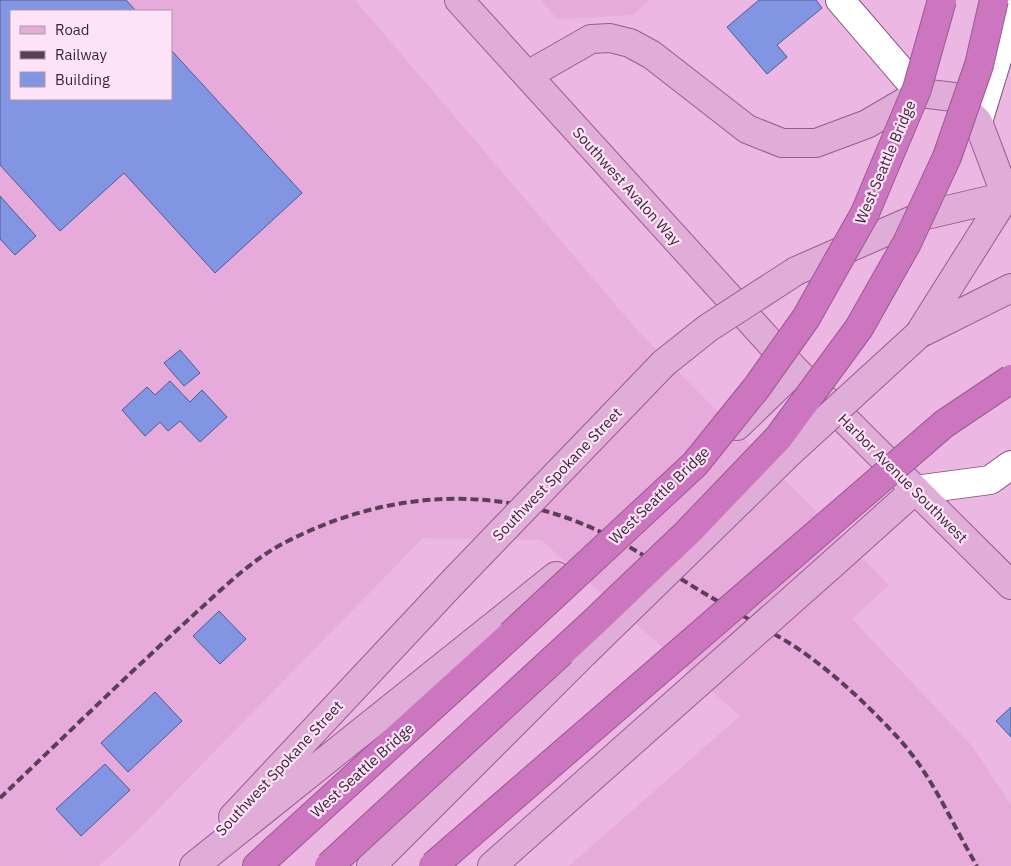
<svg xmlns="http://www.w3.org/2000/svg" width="1011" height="866" font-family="'IBM Plex Sans',sans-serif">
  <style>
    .built { fill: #e6aadb; fill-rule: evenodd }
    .building { fill: #8295e2; stroke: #4e5b8e }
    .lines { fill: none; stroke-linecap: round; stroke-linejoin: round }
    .minor-casing { stroke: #7f5178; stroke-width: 30 }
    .major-casing { stroke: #995a90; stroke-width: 30 }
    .highway-casing { stroke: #995a90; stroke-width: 30 }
    .minor { stroke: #fff; stroke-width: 28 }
    .major { stroke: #e0add9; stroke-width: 28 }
    .highway { stroke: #cc76bf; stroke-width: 28 }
    .rail { stroke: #5a4056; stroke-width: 4; stroke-dasharray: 8 4; stroke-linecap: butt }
    .major-bridge-casing { stroke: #995a90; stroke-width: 30; stroke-linecap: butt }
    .highway-bridge-casing { stroke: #995a90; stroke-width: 30; stroke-linecap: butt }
    .major-bridge { stroke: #e0add9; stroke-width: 28 }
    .highway-bridge { stroke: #cc76bf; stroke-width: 28 }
    .labels { text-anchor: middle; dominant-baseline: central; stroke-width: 4.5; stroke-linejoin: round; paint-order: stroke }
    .street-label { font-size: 15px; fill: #3b2738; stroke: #fde2f8 }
  </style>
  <rect width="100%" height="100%" fill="#ecb7e3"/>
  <path class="built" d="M 0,0 L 355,0 L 638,331 L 889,585 L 852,619 L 972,746 L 1011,805 L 1011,866 L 569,866 L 740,716 L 541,540 L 423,538 L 133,835 L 99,866 L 0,866 ZM 11,11 L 171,11 L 171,99 L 11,99 Z
    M 541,0 L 649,0 L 633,15 L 557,19 Z"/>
  <path class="building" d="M 0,0 L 126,0 L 136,11 L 11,11 L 11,99 L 171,99 L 171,50 L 302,193 L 215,273 L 124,173 L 60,231 L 0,165 Z
    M 759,0 L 816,0 L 822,8 L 777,45 L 787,57 L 767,74 L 727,27 Z
    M 0,196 L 36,236 L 15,255 L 0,239 Z
    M 180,350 L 200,373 L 184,386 L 164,363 Z
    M 170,381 L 190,402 L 202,390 L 227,417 L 200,442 L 180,421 L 168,431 L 160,422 L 145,436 L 122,410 L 147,387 L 155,395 Z
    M 219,611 L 246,639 L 220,664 L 193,636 Z
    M 155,692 L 182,721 L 128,772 L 101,743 Z
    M 1011,707 L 1011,737 L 996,721 Z
    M 105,764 L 130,790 L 81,836 L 56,809 Z"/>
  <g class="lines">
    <defs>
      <path id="minor" d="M 840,0 L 920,93
        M 978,122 L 1011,14
        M 915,490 L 990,480 L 1011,465"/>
      <path id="major" d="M 459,0 L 795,370 L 1011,585
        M 528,75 L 591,39 L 610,38 L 630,43 L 652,55 L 747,129 L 782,143 L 816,143 L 867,124 L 920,93 L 954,97 L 978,122 L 1006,196 L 1011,200
        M 796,271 L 922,216 L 1011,195
        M 919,334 L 1006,196
        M 919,334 L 1011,288
        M 737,426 L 795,370
        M 829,567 L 915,490
        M 233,817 L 453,582
        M 194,866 L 556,576
        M 371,866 L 583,654
        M 492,866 L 696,685"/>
      <path id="highway" d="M 257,866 L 511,635"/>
    </defs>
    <use href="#minor" class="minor-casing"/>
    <use href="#major" class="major-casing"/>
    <use href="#highway" class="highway-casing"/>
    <use href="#minor" class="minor"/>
    <use href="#major" class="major"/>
    <use href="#highway" class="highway"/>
    <path class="rail" d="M 0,798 C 62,739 124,678 188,620 C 218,593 248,562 284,543 C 388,489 503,482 609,536 C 643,553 676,577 709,596 C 737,613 767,629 794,646 C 833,672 869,706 900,740 C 933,777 952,824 977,866"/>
    <defs>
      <path id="major-bridge" d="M 453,582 L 664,363 L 708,328 L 796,271
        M 583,654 L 788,454 L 919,334
        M 696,685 L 829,567"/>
      <path id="highway-bridge" d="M 511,635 L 695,464 L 757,387 L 806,318 L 865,213 L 917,89 L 942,0
        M 329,866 L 594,622 L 688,532 L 779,437 L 859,328 L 907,243 L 947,157 L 979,65 L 994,0
        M 433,866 L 944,424 L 1011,379"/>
    </defs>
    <use href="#major-bridge" class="major-bridge-casing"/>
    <use href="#highway-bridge" class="highway-bridge-casing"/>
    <use href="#major-bridge" class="major-bridge"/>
    <use href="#highway-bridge" class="highway-bridge"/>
  </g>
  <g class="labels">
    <g class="street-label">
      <text transform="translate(885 162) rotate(-67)">West Seattle Bridge</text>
      <text transform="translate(627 186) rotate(48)">Southwest Avalon Way</text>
      <text transform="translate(557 474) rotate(-46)">Southwest Spokane Street</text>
      <text transform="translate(903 478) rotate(45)">Harbor Avenue Southwest</text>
      <text transform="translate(659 495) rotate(-44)">West Seattle Bridge</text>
      <text transform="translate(279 768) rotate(-47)">Southwest Spokane Street</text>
      <text transform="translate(362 770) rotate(-42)">West Seattle Bridge</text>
    </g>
  </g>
  <rect x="10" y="10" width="162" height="90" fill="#fde2f8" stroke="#af97ab"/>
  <rect x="20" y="26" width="25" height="8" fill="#e0add9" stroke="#af97ab"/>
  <text x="55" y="35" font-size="15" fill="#3b2738">Road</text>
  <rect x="20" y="51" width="25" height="8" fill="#5a4056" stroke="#af97ab"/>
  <text x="55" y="60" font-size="15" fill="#3b2738">Railway</text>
  <rect x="20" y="72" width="25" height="15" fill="#8295e2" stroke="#af97ab"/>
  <text x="55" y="85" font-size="15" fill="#3b2738">Building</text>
</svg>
